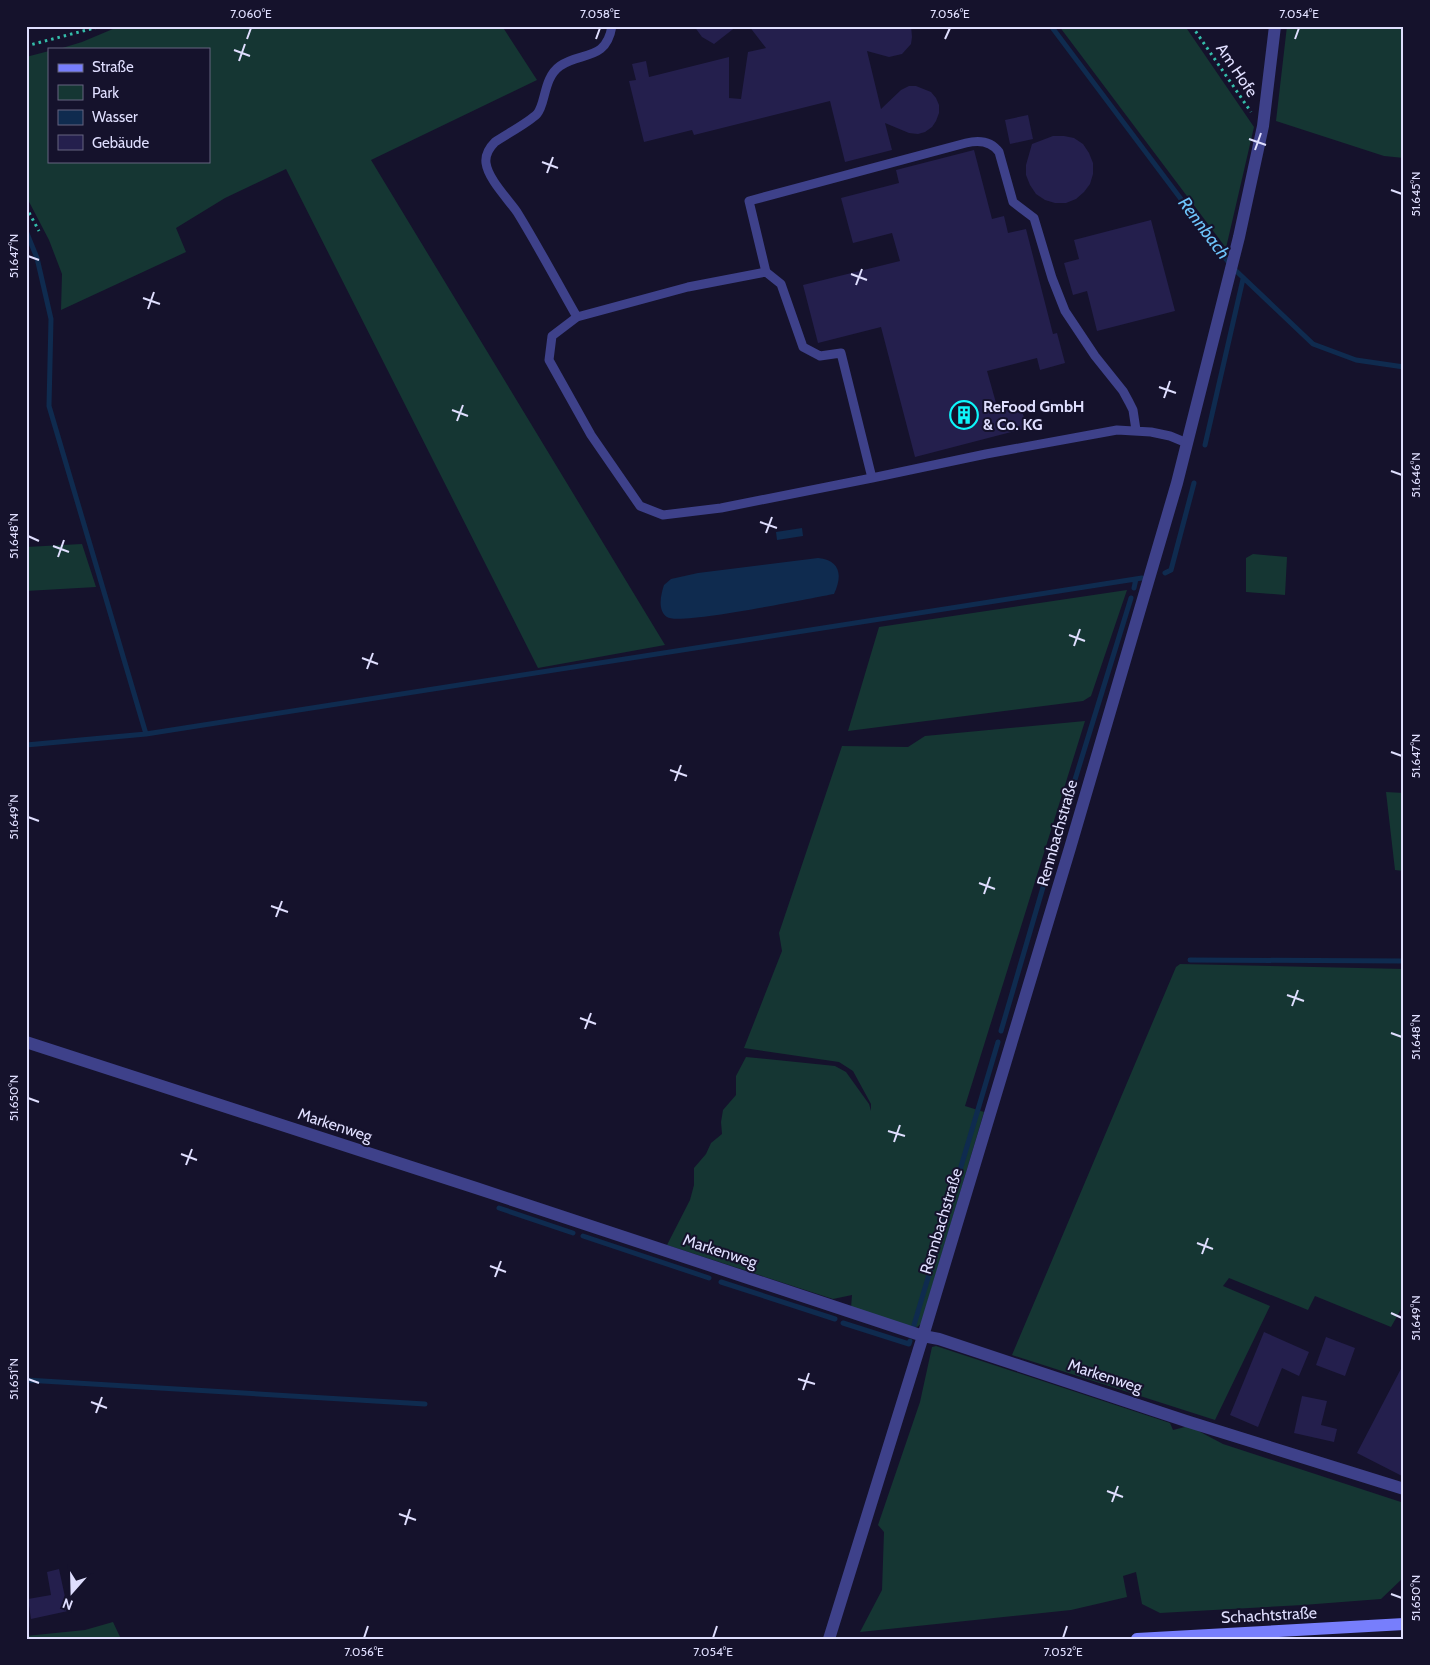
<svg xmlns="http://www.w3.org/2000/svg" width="1430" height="1665" font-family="Cabin,sans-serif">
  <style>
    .green { fill: #153633 }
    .water { fill: #0f2b4f }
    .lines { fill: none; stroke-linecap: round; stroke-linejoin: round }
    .stream { stroke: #0f2b4f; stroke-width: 5 }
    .building { fill: #241f4d }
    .path { stroke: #34bdaa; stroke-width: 3; stroke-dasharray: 2.5 4; stroke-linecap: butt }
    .lane { stroke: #3e418a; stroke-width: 9 }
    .street { stroke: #3e418a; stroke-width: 12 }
    .secondary { stroke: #777efc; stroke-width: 12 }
    .ticks { fill: none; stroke: #dfdefe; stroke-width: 2 }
    .labels { text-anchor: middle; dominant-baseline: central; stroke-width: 4; stroke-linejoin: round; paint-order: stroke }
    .street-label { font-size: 16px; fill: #dfdefe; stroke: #15122c }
    .poi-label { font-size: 16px; font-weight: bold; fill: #dfdefe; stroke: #15122c; text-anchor: start }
    .water-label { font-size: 18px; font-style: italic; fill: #6ec5fc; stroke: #15122c }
    .neatline { fill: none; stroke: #dfdefe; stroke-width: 2 }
    .ticks-label { font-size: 12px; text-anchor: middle; fill: #dfdefe }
  </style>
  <rect width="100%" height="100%" fill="#15122c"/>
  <path class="green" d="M 120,26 L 502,26 L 537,80 L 371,160 L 665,645 L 538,668 L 286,169 L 225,198 L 176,228 L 186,252 L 61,310 L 62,274 L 49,240 L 26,196 L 26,57 L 49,51 L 49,161 L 209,161 L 209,49 L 59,49 L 82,42 Z
    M 1059,26 L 1185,26 L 1254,127 L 1226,248 Z
    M 1287,26 L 1404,26 L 1404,158 L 1384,156 L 1276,121 Z
    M 82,544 L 96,587 L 26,591 L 26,547 Z
    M 1253,554 L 1287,557 L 1285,595 L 1246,592 L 1246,558 Z
    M 1127,590 L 1091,696 L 1083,701 L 848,731 L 879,627 Z
    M 1085,721 L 965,1106 L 984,1112 L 921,1324 L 917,1327 L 908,1326 L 851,1308 L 852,1295 L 833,1299 L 667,1245 L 690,1200 L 694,1185 L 694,1168 L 706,1154 L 711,1143 L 722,1134 L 721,1122 L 723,1110 L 736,1095 L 736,1076 L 746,1057 L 835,1066 L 846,1072 L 869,1104 L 871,1111 L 871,1104 L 853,1071 L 839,1062 L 744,1048 L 782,951 L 779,933 L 842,746 L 908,747 L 925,736 Z
    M 1386,792 L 1404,793 L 1404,871 L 1395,870 Z
    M 1180,964 L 1404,969 L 1404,1304 L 1391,1327 L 1315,1296 L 1308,1310 L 1229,1278 L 1223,1286 L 1270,1306 L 1215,1420 L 1012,1355 L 1176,967 Z
    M 936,1346 L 1170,1423 L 1173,1430 L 1189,1426 L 1223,1444 L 1404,1503 L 1404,1577 L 1381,1599 L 1303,1605 L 1160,1613 L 1142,1604 L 1136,1572 L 1123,1576 L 1127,1597 L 1071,1610 L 860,1632 L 882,1590 L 884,1532 L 878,1525 L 920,1402 L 932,1347 Z
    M 113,1622 L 121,1639 L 26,1639 L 26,1636 L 85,1630 Z"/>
  <path class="water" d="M 802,528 L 803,536 L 777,540 L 776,532 Z
    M 818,558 C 840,560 843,575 834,594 C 811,598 678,626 667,617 C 657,610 661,594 664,585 L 671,579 L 698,573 Z"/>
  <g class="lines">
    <path class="stream" d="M 1051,26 L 1232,267 L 1313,344 L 1356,360 L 1404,367
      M 26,231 L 37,258 L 51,319 L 49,406 L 146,734
      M 1205,445 L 1243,279
      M 1165,573 L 1171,570 L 1194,483
      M 1134,588 L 1136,579
      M 26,745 L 146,734 L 1142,578
      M 1061,825 L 1131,598
      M 1190,960 L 1404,961
      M 1001,1031 L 1058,836
      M 499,1208 L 573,1233
      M 583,1236 L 709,1278
      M 721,1282 L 835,1319
      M 843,1323 L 909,1344 L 910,1341
      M 914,1325 L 998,1042
      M 26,1380 L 425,1404"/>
  </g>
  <path class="building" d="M 694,26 L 737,26 L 714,44 L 702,37 Z
    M 749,26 L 911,26 L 912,37 L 911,44 L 902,54 L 889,57 L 867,51 L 881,109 L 901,90 L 909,86 L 916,86 L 931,92 L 936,98 L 939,105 L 939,113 L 936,121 L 932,127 L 925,132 L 918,134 L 909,133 L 885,123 L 892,150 L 845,162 L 830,101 L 694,135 L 692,130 L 644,142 L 629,81 L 636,80 L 632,64 L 646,61 L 649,77 L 729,57 L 729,98 L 741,99 L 748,52 L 766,48 Z
    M 1028,115 L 1033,139 L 1010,144 L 1005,120 Z
    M 1053,136 L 1064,136 L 1074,138 L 1083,144 L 1089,153 L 1093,163 L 1093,174 L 1090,184 L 1084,192 L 1076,199 L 1066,203 L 1055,203 L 1045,200 L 1036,194 L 1030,185 L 1026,175 L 1026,165 L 1032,144 Z
    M 974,150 L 992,219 L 1004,216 L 1008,233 L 1026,229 L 1053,334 L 1057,333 L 1065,363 L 1040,370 L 1037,358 L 987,371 L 998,410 L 1020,404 L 1027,428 L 915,457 L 881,327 L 818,343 L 803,285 L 900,261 L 892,233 L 853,243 L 841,198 L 899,183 L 896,170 Z
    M 1151,220 L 1175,311 L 1097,331 L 1087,291 L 1073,295 L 1064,263 L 1079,259 L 1074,240 Z
    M 1264,1332 L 1309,1352 L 1299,1376 L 1282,1368 L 1258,1427 L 1230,1415 Z
    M 1326,1337 L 1355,1348 L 1345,1376 L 1316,1365 Z
    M 1404,1363 L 1404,1477 L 1357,1453 Z
    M 1302,1396 L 1327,1401 L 1321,1425 L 1337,1429 L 1334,1442 L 1294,1433 Z
    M 59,1569 L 68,1611 L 31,1619 L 28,1599 L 51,1595 L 47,1572 Z"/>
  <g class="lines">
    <path class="path" d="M 1192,26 L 1251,112
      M 26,46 L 102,26
      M 26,207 L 39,231"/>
    <path class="lane" d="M 766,272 L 749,201 L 966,143 C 978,140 991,141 999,152 L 1013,202 L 1034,218 L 1052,278 L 1065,311 L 1095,356 L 1123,391 L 1129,402 L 1133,410 L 1136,430
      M 577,317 C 557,282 538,246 517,212 C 508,199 488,179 486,163 C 485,155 489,148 495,142 C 505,135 528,123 537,114 C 546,104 543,78 560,66 C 581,51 606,62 612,26
      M 872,478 L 721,508 L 663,515 L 640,506 L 591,435 L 549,360 L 552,336 L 577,317 L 688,287 L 766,272 L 781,284 L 803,347 L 820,356 L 841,353 L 872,478 L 986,454 L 1117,430 L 1151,432 L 1170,436 L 1187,443"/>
    <path class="street" d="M 26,1042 L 476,1188 L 923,1336 L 939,1339 L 1186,1421 L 1404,1489
      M 829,1639 L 923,1336 L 1070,848 L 1177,483 L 1239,237 L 1263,126 L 1275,26"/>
    <path class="secondary" d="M 1137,1639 L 1404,1624"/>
  </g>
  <path class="ticks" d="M 247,39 L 251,28M 596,39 L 600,28M 945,39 L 950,28M 1295,39 L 1299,28M 234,50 L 250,56M 239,61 L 245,44M 1249,139 L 1266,145M 1255,150 L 1261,133M 542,162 L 558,168M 547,173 L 553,157M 1391,190 L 1402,194M 28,256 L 39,260M 851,274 L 867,280M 856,285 L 862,269M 143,298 L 160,304M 148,309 L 154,292M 1159,387 L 1176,393M 1164,398 L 1170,381M 452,410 L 468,416M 457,421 L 463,405M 1391,471 L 1402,475M 760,522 L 777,528M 766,533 L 772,517M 28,536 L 39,541M 53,546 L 69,552M 58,557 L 64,540M 1069,635 L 1085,641M 1074,646 L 1080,629M 362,658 L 378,664M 367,669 L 373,653M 1391,752 L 1402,756M 670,770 L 687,776M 675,781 L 681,765M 28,817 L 39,821M 979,883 L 995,889M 984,894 L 990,877M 271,906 L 288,912M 276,917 L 282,901M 1287,995 L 1304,1001M 1292,1006 L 1298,990M 580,1018 L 596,1024M 585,1029 L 591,1013M 1391,1033 L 1402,1037M 28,1098 L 39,1102M 888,1131 L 905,1136M 894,1142 L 900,1125M 181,1154 L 197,1160M 186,1165 L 192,1149M 1197,1243 L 1213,1249M 1202,1254 L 1208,1238M 490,1266 L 506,1272M 495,1277 L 501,1261M 1391,1313 L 1402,1318M 28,1379 L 39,1383M 798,1379 L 815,1384M 803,1390 L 809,1373M 91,1402 L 107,1408M 96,1413 L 102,1397M 1107,1491 L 1123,1497M 1112,1502 L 1118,1486M 399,1514 L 416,1520M 405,1525 L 410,1509M 1391,1594 L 1402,1598M 364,1638 L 368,1626M 713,1638 L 717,1626M 1063,1638 L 1067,1626"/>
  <defs>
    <symbol id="building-ring" viewBox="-11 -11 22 22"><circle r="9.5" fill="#15122c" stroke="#0ef5fa" stroke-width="1.5"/><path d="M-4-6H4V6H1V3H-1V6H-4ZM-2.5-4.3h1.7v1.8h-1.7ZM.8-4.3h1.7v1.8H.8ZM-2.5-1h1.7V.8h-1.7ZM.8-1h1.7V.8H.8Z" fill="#0ef5fa"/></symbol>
  </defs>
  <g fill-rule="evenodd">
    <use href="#building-ring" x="948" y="399" width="32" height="32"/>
  </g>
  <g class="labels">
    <g class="street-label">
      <text transform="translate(1237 70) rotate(56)">Am Hofe</text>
      <text transform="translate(1057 833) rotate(-74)">Rennbachstraße</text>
      <text transform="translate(335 1125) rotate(18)">Markenweg</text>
      <text transform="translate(941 1221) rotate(-73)">Rennbachstraße</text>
      <text transform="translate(720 1251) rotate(18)">Markenweg</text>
      <text transform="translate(1105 1376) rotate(18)">Markenweg</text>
      <text transform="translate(1269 1615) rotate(-3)">Schachtstraße</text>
    </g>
    <g class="poi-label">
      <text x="983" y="406">ReFood GmbH<tspan x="983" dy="18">&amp; Co. KG</tspan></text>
    </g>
    <g class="water-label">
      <text transform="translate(1204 228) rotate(53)">Rennbach</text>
    </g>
  </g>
  <rect width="1430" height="1665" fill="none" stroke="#15122c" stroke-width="55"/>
  <rect x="48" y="48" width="162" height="115" fill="#15122c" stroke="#666480"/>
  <rect x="58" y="64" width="25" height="8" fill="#777efc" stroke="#666480"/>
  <text x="92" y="72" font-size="15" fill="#dfdefe">Straße</text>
  <rect x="58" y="85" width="25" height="15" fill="#153633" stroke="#666480"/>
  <text x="92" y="98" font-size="15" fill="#dfdefe">Park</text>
  <rect x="58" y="110" width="25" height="15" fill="#0f2b4f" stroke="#666480"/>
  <text x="92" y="122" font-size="15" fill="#dfdefe">Wasser</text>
  <rect x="58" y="135" width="25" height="15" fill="#241f4d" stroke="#666480"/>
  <text x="92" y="148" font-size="15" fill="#dfdefe">Gebäude</text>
  <g transform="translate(72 1592) rotate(200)" stroke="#15122c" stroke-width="4" paint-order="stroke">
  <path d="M0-4L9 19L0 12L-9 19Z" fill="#dfdefe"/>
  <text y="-8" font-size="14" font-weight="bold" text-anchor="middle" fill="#dfdefe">N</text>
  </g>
  <rect x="28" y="28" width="1374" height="1610" class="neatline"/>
  <g class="ticks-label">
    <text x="251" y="18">7.060°E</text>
    <text x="600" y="18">7.058°E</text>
    <text x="950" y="18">7.056°E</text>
    <text x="1299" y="18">7.054°E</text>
    <text transform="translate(1416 194) rotate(-90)" y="4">51.645°N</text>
    <text transform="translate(14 256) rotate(-90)" y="4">51.647°N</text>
    <text transform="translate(1416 475) rotate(-90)" y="4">51.646°N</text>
    <text transform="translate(14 536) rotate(-90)" y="4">51.648°N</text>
    <text transform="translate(1416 756) rotate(-90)" y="4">51.647°N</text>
    <text transform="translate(14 817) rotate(-90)" y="4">51.649°N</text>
    <text transform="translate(1416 1037) rotate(-90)" y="4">51.648°N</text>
    <text transform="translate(14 1098) rotate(-90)" y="4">51.650°N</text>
    <text transform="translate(1416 1318) rotate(-90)" y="4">51.649°N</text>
    <text transform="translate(14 1379) rotate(-90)" y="4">51.651°N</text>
    <text transform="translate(1416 1598) rotate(-90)" y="4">51.650°N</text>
    <text x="364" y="1656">7.056°E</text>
    <text x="713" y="1656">7.054°E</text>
    <text x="1063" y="1656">7.052°E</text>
  </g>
</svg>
